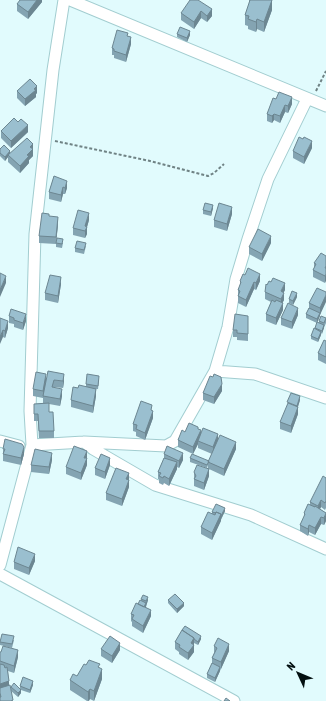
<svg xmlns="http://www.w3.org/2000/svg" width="326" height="701" font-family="'Asap Condensed',sans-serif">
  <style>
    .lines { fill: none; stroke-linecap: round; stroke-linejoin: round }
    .minor-casing { stroke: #a2cdd0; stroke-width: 13 }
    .path { stroke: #6f8284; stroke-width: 2; stroke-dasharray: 3 2; stroke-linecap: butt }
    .minor { stroke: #fff; stroke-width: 11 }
    .wall { fill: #84a4b2 }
    .shaded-wall { fill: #6c8691 }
    .building { fill: #9abfcf; stroke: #6c8691 }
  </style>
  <rect width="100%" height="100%" fill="#e1fbfd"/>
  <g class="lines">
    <defs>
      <path id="minor" d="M 70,0 L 326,106
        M 215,371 L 255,374 L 326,398
        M 0,441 L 19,446
        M 84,442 L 93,449 L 155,485 L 251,515 L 326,549
        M 32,445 L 84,442 L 166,446 L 175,441 L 215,371 L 228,327 L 236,279 L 248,239 L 268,179 L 307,99
        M 0,565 L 32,445 L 30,411 L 35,234 L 53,70 L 64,0
        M 0,574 L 234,701"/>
    </defs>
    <use href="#minor" class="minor-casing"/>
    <path class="path" d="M 316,91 L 326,71
      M 55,141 L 150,161 L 208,176 L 214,173 L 224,164"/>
    <use href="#minor" class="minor"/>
  </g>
  <path class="wall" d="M 42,0 L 42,2 L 28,19 L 17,11 L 17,4 Z
    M 249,0 L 272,0 L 272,10 L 264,32 L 257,29 L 256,32 L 248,29 L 248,26 L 245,25 L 245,15 L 249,4 Z
    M 212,9 L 212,16 L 207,22 L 201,18 L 194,29 L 181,20 L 181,13 Z
    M 177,34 L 190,35 L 187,42 L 177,37 Z
    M 128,36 L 131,44 L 126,62 L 114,58 L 114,55 L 112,55 L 112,48 Z
    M 17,91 L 37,93 L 36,94 L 36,97 L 25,106 L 17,98 Z
    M 276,99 L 292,104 L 288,113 L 285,112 L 280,123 L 274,120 L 272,123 L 267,121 L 267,114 Z
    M 1,131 L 28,132 L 11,148 L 1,138 Z
    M 312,148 L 304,164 L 293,158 L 293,151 Z
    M 0,149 L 10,153 L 33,151 L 33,156 L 29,160 L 29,163 L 20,173 L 8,162 L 8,157 L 5,161 L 0,156 Z
    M 54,176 L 67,188 L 65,194 L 63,194 L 61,202 L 49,199 L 49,192 Z
    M 213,208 L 211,216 L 203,214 L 203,210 Z
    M 232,214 L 227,231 L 214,227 L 214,220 Z
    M 49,216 L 58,224 L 56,244 L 39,243 L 39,236 Z
    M 89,220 L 87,227 L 87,234 L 85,238 L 73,235 L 73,228 Z
    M 56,243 L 63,243 L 62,248 L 56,247 Z
    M 271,243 L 262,261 L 249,254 L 249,247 Z
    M 86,246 L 84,254 L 75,252 L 75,248 Z
    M 326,256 L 325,283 L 313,277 L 313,270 L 314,268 L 314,263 Z
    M 240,281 L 260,281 L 256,290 L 254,289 L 246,307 L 238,303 L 238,290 L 240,285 Z
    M 61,284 L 58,303 L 45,300 L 45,293 Z
    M 285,290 L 283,293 L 284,300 L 282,303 L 283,310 L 276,325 L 266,321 L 266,314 L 271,302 L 265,299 L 265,292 Z
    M 326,292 L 320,315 L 317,323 L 306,318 L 306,314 L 309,308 L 309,303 Z
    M 297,297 L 293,305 L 289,303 L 289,299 Z
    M 298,315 L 292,329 L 281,325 L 281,318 Z
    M 9,316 L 26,321 L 23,330 L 14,327 L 14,324 L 9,323 Z
    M 248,316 L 248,341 L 237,340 L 237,337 L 233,337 L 233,330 Z
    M 0,318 L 8,328 L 5,338 L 3,337 Z
    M 326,318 L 326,323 L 318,342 L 311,339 L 311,336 L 315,328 L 319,322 L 319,321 Z
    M 326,341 L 326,364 L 318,360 L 318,353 Z
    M 46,379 L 64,381 L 63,388 L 54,387 L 53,388 L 62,396 L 60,406 L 49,404 L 49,412 L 54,431 L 54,438 L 39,438 L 38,421 L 34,421 L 34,404 L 47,403 L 43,403 L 43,398 L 33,396 L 33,389 Z
    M 99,380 L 98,389 L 96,389 L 96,396 L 93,413 L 71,407 L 71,400 L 78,388 L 86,387 L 86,384 Z
    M 222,391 L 214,404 L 203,400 L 203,393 Z
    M 300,400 L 298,407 L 298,414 L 291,433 L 280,429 L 280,422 Z
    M 152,410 L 153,418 L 145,440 L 136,436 L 136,432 L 133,431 L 133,424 Z
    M 198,429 L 201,434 L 218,439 L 236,449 L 224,476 L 209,469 L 209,476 L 204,490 L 194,486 L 194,472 L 208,469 L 208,465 L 207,468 L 190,462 L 190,458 L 209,462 L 212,454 L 198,448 L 198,444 L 193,454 L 178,447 L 178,440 L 185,432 Z
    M 3,449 L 24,454 L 21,465 L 3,461 Z
    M 164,454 L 183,460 L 179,468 L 177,467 L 177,469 L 169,486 L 164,483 L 163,485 L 159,483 L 159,479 L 158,479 L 158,472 L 164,458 Z
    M 87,458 L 87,465 L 81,480 L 66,474 L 66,467 Z
    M 52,460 L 49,474 L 31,472 L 31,465 Z
    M 110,465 L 105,479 L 95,475 L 95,468 Z
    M 129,473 L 129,487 L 122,506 L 106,500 L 106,493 Z
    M 326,478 L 326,508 L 325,510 L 321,507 L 320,509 L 326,513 L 326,521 L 324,525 L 321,524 L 315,535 L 309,532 L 308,536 L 300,531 L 300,525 L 304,517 L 304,513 L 310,505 L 310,502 Z
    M 225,511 L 212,540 L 201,534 L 201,527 L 212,514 L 212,512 Z
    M 35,561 L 29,575 L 14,569 L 14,562 Z
    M 141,599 L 148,600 L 146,607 L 151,616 L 143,633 L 132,626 L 132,622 L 131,621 L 131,614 L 141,600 Z
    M 168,600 L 184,606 L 177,613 L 168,603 Z
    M 185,626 L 201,639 L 198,645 L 194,643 L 194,652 L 188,660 L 179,654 L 179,652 L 175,649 L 175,642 Z
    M 14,640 L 12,648 L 0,645 L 0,642 Z
    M 214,646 L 229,651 L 215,682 L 207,678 L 207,674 L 212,664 L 212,658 L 214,653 Z
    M 101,649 L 120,650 L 112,663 L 101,656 Z
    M 0,652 L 18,657 L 14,673 L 8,671 L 9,685 L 13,701 L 0,701 Z
    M 86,665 L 100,668 L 102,679 L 94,701 L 90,699 L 89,701 L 87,701 L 70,690 L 70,680 L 77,676 Z
    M 33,685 L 30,693 L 21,690 L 21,693 L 18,697 L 11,691 L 11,687 L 20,688 L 20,686 Z"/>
  <path class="shaded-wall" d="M 37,0 L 42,0 L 42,2 L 28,19 L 28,12 Z
    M 272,0 L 272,10 L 264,32 L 264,22 Z
    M 212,9 L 212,16 L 207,22 L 207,16 Z
    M 201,11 L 201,18 L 194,29 L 194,22 Z
    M 257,19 L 257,29 L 256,32 L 256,22 Z
    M 190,31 L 190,35 L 187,42 L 187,38 Z
    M 131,37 L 131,44 L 126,62 L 126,55 Z
    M 37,86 L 37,93 L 36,94 L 36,97 L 25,106 L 25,99 Z
    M 292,97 L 292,104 L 288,113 L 288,106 Z
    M 285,105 L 285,112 L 280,123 L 280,116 Z
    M 274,114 L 274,120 L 272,123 L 272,116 Z
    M 28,125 L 28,132 L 11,148 L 11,141 Z
    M 312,141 L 312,148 L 304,164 L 304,157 Z
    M 33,144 L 33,156 L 29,160 L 29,163 L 20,173 L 20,166 L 27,155 L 30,147 Z
    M 10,151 L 10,155 L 8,155 L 8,157 L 5,161 L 5,157 Z
    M 67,181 L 67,188 L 65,194 L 65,188 Z
    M 63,187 L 63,194 L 61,202 L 61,195 Z
    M 213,205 L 213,208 L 211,216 L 211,212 Z
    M 232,207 L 232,214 L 227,231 L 227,224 Z
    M 89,213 L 89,220 L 87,227 L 87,234 L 85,238 L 85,226 Z
    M 58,217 L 58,224 L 56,244 L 56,237 Z
    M 271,236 L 271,243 L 262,261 L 262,254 Z
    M 260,274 L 260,281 L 256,290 L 256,283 Z
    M 326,274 L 326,281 L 325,283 L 325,276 Z
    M 6,276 L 6,283 L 0,297 L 0,290 Z
    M 61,277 L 61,284 L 58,303 L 58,296 Z
    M 254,282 L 254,289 L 246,307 L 246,300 Z
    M 285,283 L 285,290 L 281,298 L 281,291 Z
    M 284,293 L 284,300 L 281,306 L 281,299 Z
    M 297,293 L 297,297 L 293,305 L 293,301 Z
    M 326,295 L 326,302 L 320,315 L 320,308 Z
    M 283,303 L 283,310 L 276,325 L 276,318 Z
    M 298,308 L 298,315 L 292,329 L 292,322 Z
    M 320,313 L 320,316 L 317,323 L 317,319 Z
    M 26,314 L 26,321 L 23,330 L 23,323 Z
    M 8,321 L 8,328 L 5,338 L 5,331 Z
    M 324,325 L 324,328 L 322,334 L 322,331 Z
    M 3,330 L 3,337 L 0,344 L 0,337 Z
    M 321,332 L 321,335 L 318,342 L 318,339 Z
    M 46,374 L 46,381 L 43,398 L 43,391 Z
    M 64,374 L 64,381 L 63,388 L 63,381 Z
    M 222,384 L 222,391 L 214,404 L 214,397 Z
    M 62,389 L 62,396 L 60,406 L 60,399 Z
    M 96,389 L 96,396 L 93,413 L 93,406 Z
    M 300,396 L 300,400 L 297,409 L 297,406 Z
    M 298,407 L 298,414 L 291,433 L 291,426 Z
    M 153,411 L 153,418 L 145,440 L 145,433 Z
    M 201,430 L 201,437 L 198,441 L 198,444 L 193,454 L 193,447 Z
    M 218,434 L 218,441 L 213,454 L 213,447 Z
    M 236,442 L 236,449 L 224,476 L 224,469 Z
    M 24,447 L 24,454 L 21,465 L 21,458 Z
    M 87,451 L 87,458 L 84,465 L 84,458 Z
    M 52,453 L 52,460 L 49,474 L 49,467 Z
    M 183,453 L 183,460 L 179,468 L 179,461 Z
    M 87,458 L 87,465 L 81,480 L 81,473 Z
    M 110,458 L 110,465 L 105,479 L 105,472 Z
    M 177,462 L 177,469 L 169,486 L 169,479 Z
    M 209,469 L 209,476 L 204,490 L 204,483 Z
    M 129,473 L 129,480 L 126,479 Z
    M 129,480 L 129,487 L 122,506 L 122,499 Z
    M 321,500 L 321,507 L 318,513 L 318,506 Z
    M 225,508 L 225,511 L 221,519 L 221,516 Z
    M 221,514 L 221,521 L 212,540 L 212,533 Z
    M 326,514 L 326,521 L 324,525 L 324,518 Z
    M 321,517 L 321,524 L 315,535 L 315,528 Z
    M 309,525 L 309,532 L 308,536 L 308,529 Z
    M 35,554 L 35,561 L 29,575 L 29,568 Z
    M 148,597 L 148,600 L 144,612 L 144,608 Z
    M 184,603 L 184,606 L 177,613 L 177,609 Z
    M 151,610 L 151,616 L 143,633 L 143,626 Z
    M 201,636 L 201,639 L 198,645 L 198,642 Z
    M 194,638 L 194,652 L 188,660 L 188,653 L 191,643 Z
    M 120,643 L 120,650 L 112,663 L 112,656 Z
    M 229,644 L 229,651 L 221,669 L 221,662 Z
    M 18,650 L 18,657 L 14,673 L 14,666 Z
    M 220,667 L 220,671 L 215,682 L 215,678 Z
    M 102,669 L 102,679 L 94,701 L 94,691 Z
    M 9,681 L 9,688 L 0,691 L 0,684 Z
    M 33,681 L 33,685 L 30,693 L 30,690 Z
    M 90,689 L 90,699 L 88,701 L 88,692 Z
    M 21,690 L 21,693 L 18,697 L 18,693 Z"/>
  <path class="building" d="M 20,0 L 37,0 L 28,12 L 17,4 Z
    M 190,0 L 198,0 L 212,9 L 207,16 L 201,11 L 194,22 L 181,13 Z
    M 250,0 L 272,0 L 264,22 L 257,19 L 256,22 L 248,19 L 249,16 L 245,15 Z
    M 180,27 L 190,31 L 187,38 L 177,34 Z
    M 117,30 L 128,33 L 127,36 L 131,37 L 126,55 L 114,51 L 114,49 L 112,48 Z
    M 30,79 L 37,86 L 34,89 L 36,90 L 25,99 L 17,91 Z
    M 279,92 L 292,97 L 288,106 L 285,105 L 280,116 L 274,114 L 272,116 L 267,114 L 273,98 L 276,99 Z
    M 14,118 L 18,122 L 21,119 L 28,125 L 11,141 L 1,131 Z
    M 299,137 L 303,139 L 304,137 L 312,141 L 304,157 L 293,151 Z
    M 27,138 L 33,144 L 30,147 L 33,149 L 27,155 L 29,156 L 20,166 L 8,155 Z
    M 4,145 L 10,151 L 5,157 L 0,153 L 0,149 Z
    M 54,176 L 67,181 L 65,188 L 63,187 L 61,195 L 49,192 Z
    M 205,203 L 213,205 L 211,212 L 203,210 Z
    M 219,203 L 232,207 L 227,224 L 214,220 Z
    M 78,210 L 89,213 L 85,226 L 87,227 L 85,231 L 73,228 Z
    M 42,213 L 49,214 L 49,216 L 58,217 L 56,237 L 39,236 Z
    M 258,229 L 271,236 L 262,254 L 249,247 Z
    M 57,238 L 63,239 L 62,244 L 56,243 Z
    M 77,241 L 86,243 L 84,250 L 75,248 Z
    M 321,253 L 326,256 L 326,266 L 325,268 L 326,268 L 326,274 L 325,276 L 313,270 L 316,264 L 314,263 Z
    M 248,268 L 260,274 L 256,283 L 254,282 L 246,300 L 238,296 L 240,291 L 238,290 L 241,282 L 240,281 L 243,274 L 245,275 Z
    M 0,273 L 6,276 L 0,290 Z
    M 50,275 L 61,277 L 58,296 L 45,293 Z
    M 273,278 L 285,283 L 281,291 L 284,293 L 281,299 L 265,292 L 266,284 L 267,285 L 269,281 L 271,282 Z
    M 317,288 L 326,292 L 326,295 L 320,308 L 309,303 Z
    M 292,291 L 297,293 L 293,301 L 289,299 Z
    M 272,300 L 275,302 L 276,300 L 283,303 L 276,318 L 266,314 Z
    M 288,303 L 298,308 L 292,322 L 281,318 Z
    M 309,308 L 320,313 L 317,319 L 306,314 Z
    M 11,309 L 26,314 L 23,323 L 14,320 L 14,318 L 9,316 Z
    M 235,314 L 248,316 L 248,334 L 237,333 L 237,330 L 233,330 Z
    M 321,316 L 326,318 L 324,323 L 319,321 Z
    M 0,318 L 8,321 L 5,331 L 3,330 L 0,337 Z
    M 317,322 L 324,325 L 322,331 L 315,328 Z
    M 314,328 L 321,332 L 318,339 L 311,336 Z
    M 324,340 L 326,341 L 326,357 L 318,353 Z
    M 48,371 L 64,374 L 63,381 L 54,380 L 52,387 L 62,389 L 60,399 L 43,396 Z
    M 36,372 L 46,374 L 43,391 L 33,389 Z
    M 87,374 L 99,376 L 98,386 L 86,384 Z
    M 214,374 L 221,377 L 222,384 L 214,397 L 203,393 L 210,376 L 213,377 Z
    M 79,385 L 96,389 L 93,406 L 71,400 L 73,387 L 78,388 Z
    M 291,393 L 300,396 L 297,406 L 287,402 Z
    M 141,401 L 152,405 L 151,410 L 153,411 L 145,433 L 136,429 L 137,425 L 133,424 Z
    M 49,403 L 49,412 L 53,412 L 54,431 L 39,431 L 38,414 L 34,414 L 34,404 Z
    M 288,403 L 298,407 L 291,426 L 280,422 Z
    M 189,423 L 198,427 L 198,429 L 201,430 L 193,447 L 178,440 L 182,430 L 185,432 Z
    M 203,428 L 218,434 L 213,447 L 198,441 Z
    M 220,435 L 236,442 L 224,469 L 208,462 Z
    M 5,439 L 22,444 L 24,447 L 21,458 L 3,454 L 5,449 L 3,449 Z
    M 74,446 L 87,451 L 84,458 L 87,458 L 81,473 L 66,467 Z
    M 167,446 L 183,453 L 179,461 L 164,454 Z
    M 35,449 L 52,453 L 49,467 L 31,465 Z
    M 101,454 L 110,458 L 105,472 L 95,468 Z
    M 192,454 L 209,461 L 207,465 L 190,458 Z
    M 164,458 L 177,462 L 169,479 L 164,476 L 163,478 L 159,476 L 161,473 L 158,472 Z
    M 197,465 L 209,469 L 204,483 L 194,479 L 196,476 L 194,472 Z
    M 116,468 L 129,473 L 126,479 L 129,480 L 122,499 L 106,493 Z
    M 323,476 L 326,478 L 326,501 L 325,503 L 321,500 L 318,506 L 310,502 Z
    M 216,504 L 225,508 L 221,516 L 221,514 L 216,512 L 216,513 L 212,512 Z
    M 308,504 L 315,507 L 315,506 L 326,513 L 324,518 L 321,517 L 315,528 L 309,525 L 308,529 L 300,525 L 305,514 L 304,513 Z
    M 208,512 L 215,515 L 216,512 L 221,514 L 212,533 L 201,527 Z
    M 18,547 L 35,554 L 29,568 L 14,562 Z
    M 175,594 L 184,603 L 177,609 L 168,600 Z
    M 143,595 L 148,597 L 146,601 L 141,599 Z
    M 140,600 L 146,603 L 144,607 L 138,604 Z
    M 136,603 L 151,610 L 143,626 L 132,619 L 134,615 L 131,614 Z
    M 185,626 L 201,636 L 198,642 L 194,639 L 194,638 L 182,630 Z
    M 182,630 L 194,638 L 191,643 L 194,645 L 188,653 L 179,647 L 180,645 L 175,642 Z
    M 2,634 L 14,636 L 12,644 L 0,642 Z
    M 110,636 L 120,643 L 112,656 L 101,649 Z
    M 218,638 L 229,644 L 221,662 L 212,658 L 217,648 L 214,646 Z
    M 3,646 L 18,650 L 14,666 L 0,661 L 0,652 L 1,652 Z
    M 89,660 L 100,664 L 98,667 L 102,669 L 94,691 L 90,689 L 88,692 L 70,680 L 73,674 L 77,676 L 84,664 L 86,665 Z
    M 212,663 L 220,667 L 215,678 L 207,674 Z
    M 0,664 L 4,665 L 5,668 L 7,667 L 9,681 L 0,684 Z
    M 23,677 L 33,681 L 30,690 L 20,686 Z
    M 14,683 L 21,690 L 18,693 L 11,687 Z
    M 10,685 L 13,700 L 11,701 L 0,701 L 0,697 L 1,697 L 0,693 L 0,687 L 0,688 Z
    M 226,698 L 230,701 L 224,701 Z"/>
  <g transform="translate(298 673) rotate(314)" stroke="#e1fbfd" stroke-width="3" paint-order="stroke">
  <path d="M0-3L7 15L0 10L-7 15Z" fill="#020f10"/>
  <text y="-6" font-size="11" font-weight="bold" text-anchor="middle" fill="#020f10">N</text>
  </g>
</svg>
